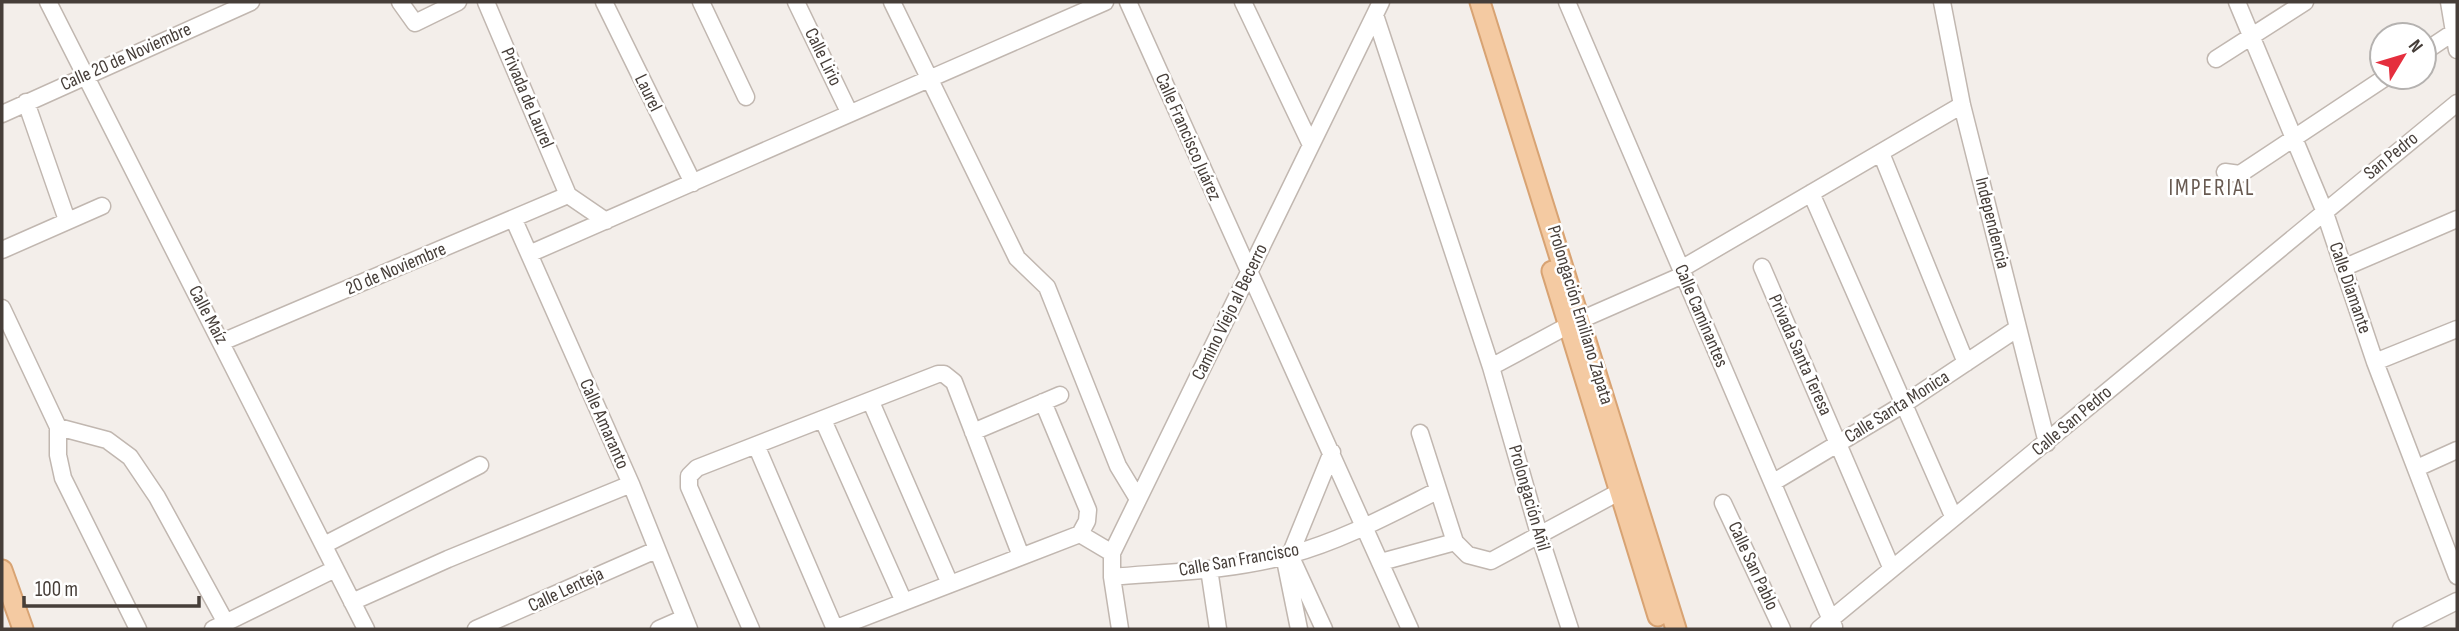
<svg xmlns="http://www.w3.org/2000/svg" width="2459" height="631" font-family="'Sofia Sans Condensed',sans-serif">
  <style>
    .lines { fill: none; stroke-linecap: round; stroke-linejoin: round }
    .minor-casing { stroke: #c1b7b0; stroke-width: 19 }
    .major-casing { stroke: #d8a373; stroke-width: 23 }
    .minor { stroke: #fff; stroke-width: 16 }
    .major { stroke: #f4caa2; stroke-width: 19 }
    .labels { text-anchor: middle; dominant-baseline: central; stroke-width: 5; stroke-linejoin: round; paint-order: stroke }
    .street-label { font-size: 19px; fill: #463e39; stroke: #fff }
    .quarter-label { font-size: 23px; letter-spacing: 2px; fill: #685a51; stroke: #fff }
  </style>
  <rect width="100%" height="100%" fill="#f3eeea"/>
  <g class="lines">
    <defs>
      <path id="minor" d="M 48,2 L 366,629
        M 400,2 L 415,23 L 458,2
        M 486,2 L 568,195
        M 604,2 L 693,183
        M 701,2 L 746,97
        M 796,2 L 849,112
        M 892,2 L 1017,258 L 1047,287 L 1118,466 L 1138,499
        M 1128,2 L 1410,629
        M 1243,2 L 1311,145
        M 1567,2 L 1834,627
        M 1942,2 L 1962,105 L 2047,443
        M 2237,2 L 2324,210 L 2375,362 L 2457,576
        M 2449,2 L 2457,50
        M 1375,15 L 1491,367 L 1539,534 L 1570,629
        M 2424,52 L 2457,30
        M 2216,59 L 2305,2
        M 26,102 L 67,220
        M 2,114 L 251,2
        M 1881,153 L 1966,363
        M 2225,172 L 2240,174 L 2386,77
        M 1811,193 L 1953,516
        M 568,195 L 606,221
        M 514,220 L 631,484 L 689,629
        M 2,250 L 102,206
        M 529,254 L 1105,2
        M 1762,267 L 1891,567
        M 2343,268 L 2457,219
        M 1681,269 L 1962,105
        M 2,308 L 58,427 L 58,455 L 63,478 L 138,629
        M 222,342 L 568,195
        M 2375,362 L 2457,329
        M 1491,367 L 1569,325 L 1683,275
        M 871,402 L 950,584
        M 1043,402 L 1088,510 L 1087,521 L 1080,534
        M 823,420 L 904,602
        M 58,427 L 107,440 L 130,457 L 157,497 L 226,623
        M 973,432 L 1060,395
        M 1420,433 L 1455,542 L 1468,555 L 1491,561 L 1630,486
        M 756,445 L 835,629
        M 2417,468 L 2457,450
        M 1774,482 L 1904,404 L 2018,328
        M 1723,503 L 1782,629
        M 324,545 L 480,465
        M 1285,560 L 1299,629
        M 1381,562 L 1455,542
        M 1209,569 L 1218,629
        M 1112,577 C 1170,572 1232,571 1289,555 C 1341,541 1389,515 1437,491
        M 352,602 L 448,559 L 631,484
        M 213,629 L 335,569
        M 476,629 L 656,550
        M 659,629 L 684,618
        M 751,629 L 689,487 L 689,476 L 697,468 L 938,374 L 944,374 L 954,382 L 1021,556
        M 834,629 L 1080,534 L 1112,553
        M 1120,629 L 1112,577 L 1112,553 L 1381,2
        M 1324,629 L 1290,555 L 1332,452
        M 1819,629 L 2457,103
        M 2401,629 L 2457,601"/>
      <path id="major" d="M 1480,2 L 1676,629
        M 1552,271 L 1658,616
        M 2,570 L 23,629"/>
    </defs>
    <use href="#minor" class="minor-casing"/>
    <use href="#major" class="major-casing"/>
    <use href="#minor" class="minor"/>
    <use href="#major" class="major"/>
  </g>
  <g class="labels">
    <g class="street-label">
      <text transform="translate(126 57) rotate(-24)">Calle 20 de Noviembre</text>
      <text transform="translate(823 57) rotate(64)">Calle Lirio</text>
      <text transform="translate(648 93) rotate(64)">Laurel</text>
      <text transform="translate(527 98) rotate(67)">Privada de Laurel</text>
      <text transform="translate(1188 137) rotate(66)">Calle Francisco Juárez</text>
      <text transform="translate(2391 156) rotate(-39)">San Pedro</text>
      <text transform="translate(1992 223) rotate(76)">Independencia</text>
      <text transform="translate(396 269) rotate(-23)">20 de Noviembre</text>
      <text transform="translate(2350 288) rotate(71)">Calle Diamante</text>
      <text transform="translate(1230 312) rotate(-64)">Camino Viejo al Becerro</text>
      <text transform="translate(208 315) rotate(62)">Calle Maíz</text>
      <text transform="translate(1580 315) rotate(73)">Prolongación Emiliano Zapata</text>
      <text transform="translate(1701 316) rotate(67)">Calle Caminantes</text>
      <text transform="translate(1800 355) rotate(66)">Privada Santa Teresa</text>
      <text transform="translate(1897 407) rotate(-32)">Calle Santa Monica</text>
      <text transform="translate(2072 421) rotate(-40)">Calle San Pedro</text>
      <text transform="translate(604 424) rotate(66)">Calle Amaranto</text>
      <text transform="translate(1529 498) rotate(74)">Prolongación Añil</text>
      <text transform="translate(1239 560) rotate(-10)">Calle San Francisco</text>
      <text transform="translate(1753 566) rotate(65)">Calle San Pablo</text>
      <text transform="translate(566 590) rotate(-25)">Calle Lenteja</text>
    </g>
    <g class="quarter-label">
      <text x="2212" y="188">IMPERIAL</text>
    </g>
  </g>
  <rect width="2459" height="631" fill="none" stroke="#463e39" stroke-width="7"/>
  <g transform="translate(2403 56) rotate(52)"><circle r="33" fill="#ffffff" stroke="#b5b2b0" stroke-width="2"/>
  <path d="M0-5L12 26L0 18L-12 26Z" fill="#e52f3e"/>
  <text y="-10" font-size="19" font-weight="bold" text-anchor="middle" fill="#463e39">N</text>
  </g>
  <path d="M24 596v10h175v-10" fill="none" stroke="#463e39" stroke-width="3.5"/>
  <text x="35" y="596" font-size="21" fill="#463e39" stroke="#ffffff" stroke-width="5" paint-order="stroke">100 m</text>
</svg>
